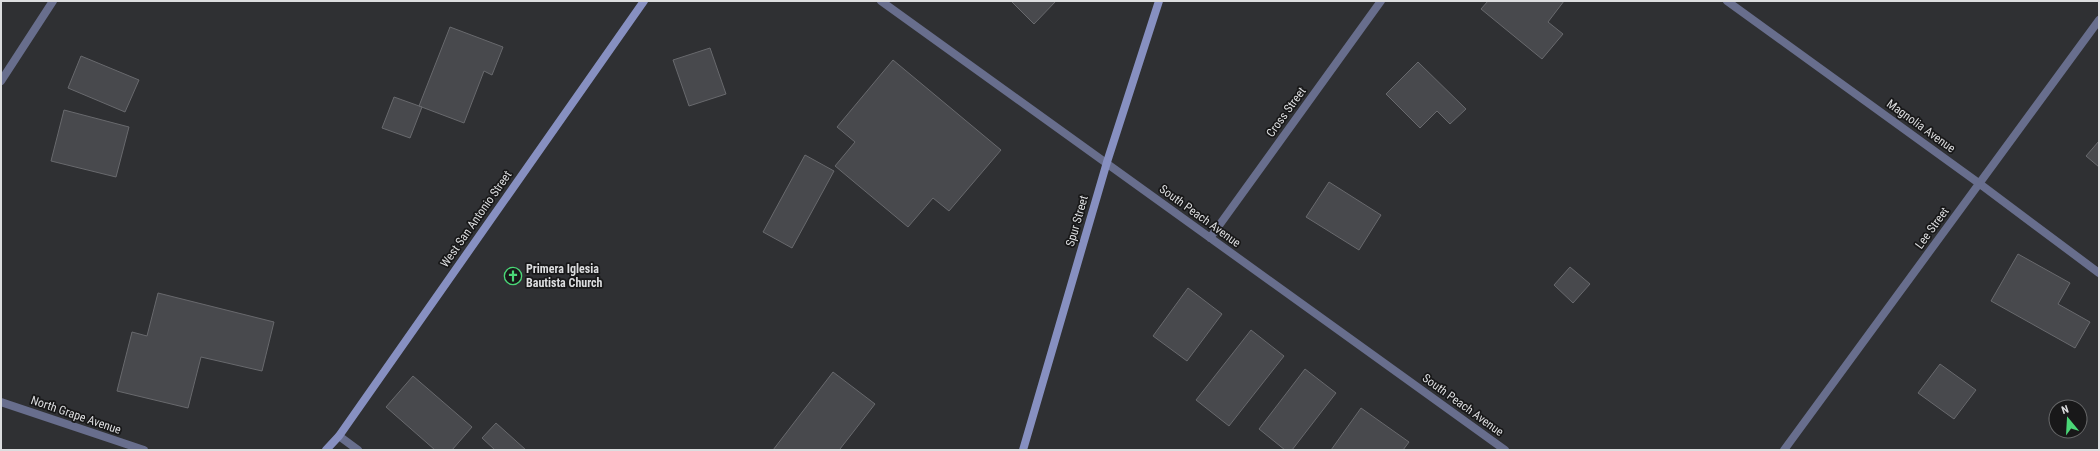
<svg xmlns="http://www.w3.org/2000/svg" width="2100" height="451" font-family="'Roboto Condensed',sans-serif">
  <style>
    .building { fill: #48494d; stroke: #68696d }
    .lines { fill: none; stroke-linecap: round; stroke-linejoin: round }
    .street { stroke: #686e8d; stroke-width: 8 }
    .secondary { stroke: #8790c1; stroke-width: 8 }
    .labels { text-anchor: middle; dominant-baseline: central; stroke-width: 3.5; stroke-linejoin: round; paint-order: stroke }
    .street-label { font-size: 12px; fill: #dcdddf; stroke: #181819 }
    .poi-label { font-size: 12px; font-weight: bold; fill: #dcdddf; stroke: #181819; text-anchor: start }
  </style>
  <rect width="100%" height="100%" fill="#2f3033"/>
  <path class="building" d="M 1011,1 L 1056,1 L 1034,24 Z
    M 1488,1 L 1564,1 L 1548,22 L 1563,34 L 1542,59 L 1481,9 Z
    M 450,27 L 503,47 L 492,75 L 484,71 L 464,123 L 419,106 Z
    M 710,48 L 726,94 L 689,106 L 673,60 Z
    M 81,56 L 139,80 L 125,112 L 68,88 Z
    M 893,60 L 1001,150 L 949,211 L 933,198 L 908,227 L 835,166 L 855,142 L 837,127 Z
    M 1418,62 L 1466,109 L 1450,124 L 1437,111 L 1420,128 L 1386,94 Z
    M 394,97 L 422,107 L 410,138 L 382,128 Z
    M 64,110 L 129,127 L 116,177 L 51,161 Z
    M 2099,141 L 2099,167 L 2086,156 Z
    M 805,155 L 834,171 L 792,248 L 763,232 Z
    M 1329,182 L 1381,215 L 1359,250 L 1306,217 Z
    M 2018,254 L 2070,283 L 2058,304 L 2090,322 L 2075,348 L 1991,301 Z
    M 1570,267 L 1590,284 L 1573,303 L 1554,285 Z
    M 1188,288 L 1222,314 L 1187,361 L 1153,336 Z
    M 158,293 L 274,322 L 262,371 L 201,357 L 188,408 L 117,391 L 132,332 L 147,336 Z
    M 1251,330 L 1284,356 L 1229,426 L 1196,400 Z
    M 1940,364 L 1976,390 L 1954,419 L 1918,393 Z
    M 1305,369 L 1336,393 L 1292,450 L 1285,450 L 1259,429 Z
    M 833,372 L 875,404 L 840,449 L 842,450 L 773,450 Z
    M 413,376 L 472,427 L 452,450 L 435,450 L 386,407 Z
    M 1361,408 L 1409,442 L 1403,450 L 1331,450 Z
    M 496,423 L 526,450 L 495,450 L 482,438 Z"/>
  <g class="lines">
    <path class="street" d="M 881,1 L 1505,450
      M 1727,1 L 1980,184 L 2099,273
      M 1,81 L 53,1
      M 1210,238 L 1381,1
      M 1,402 L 144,450
      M 339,436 L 358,450
      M 1784,450 L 2099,20"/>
    <path class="secondary" d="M 326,450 L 339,436 L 644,1
      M 1023,450 L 1107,162 L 1159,1"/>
  </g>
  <defs>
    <symbol id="church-ring" viewBox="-11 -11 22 22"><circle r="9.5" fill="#181819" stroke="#4ad777" stroke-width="1.5"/><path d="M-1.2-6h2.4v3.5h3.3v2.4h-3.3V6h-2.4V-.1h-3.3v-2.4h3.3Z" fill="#4ad777"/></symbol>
  </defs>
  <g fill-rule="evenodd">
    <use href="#church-ring" x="503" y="266" width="20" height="20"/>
  </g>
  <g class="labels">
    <g class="street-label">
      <text transform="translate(1286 112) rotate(-54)">Cross Street</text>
      <text transform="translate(1921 126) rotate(36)">Magnolia Avenue</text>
      <text transform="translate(1200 216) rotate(36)">South Peach Avenue</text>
      <text transform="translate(476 219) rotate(-55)">West San Antonio Street</text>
      <text transform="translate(1077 221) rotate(-74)">Spur Street</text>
      <text transform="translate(1932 228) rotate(-54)">Lee Street</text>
      <text transform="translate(1463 405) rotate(36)">South Peach Avenue</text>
      <text transform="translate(76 415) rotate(19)">North Grape Avenue</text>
    </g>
    <g class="poi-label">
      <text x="526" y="269">Primera Iglesia<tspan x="526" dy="14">Bautista Church</tspan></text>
    </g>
  </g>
  <rect width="2100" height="451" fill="none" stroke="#dcdddf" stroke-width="4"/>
  <g transform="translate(2068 419) rotate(342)"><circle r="19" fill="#181819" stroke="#666768"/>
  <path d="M0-3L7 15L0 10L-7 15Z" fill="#4ad777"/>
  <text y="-6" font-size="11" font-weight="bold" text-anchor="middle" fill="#dcdddf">N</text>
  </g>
</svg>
